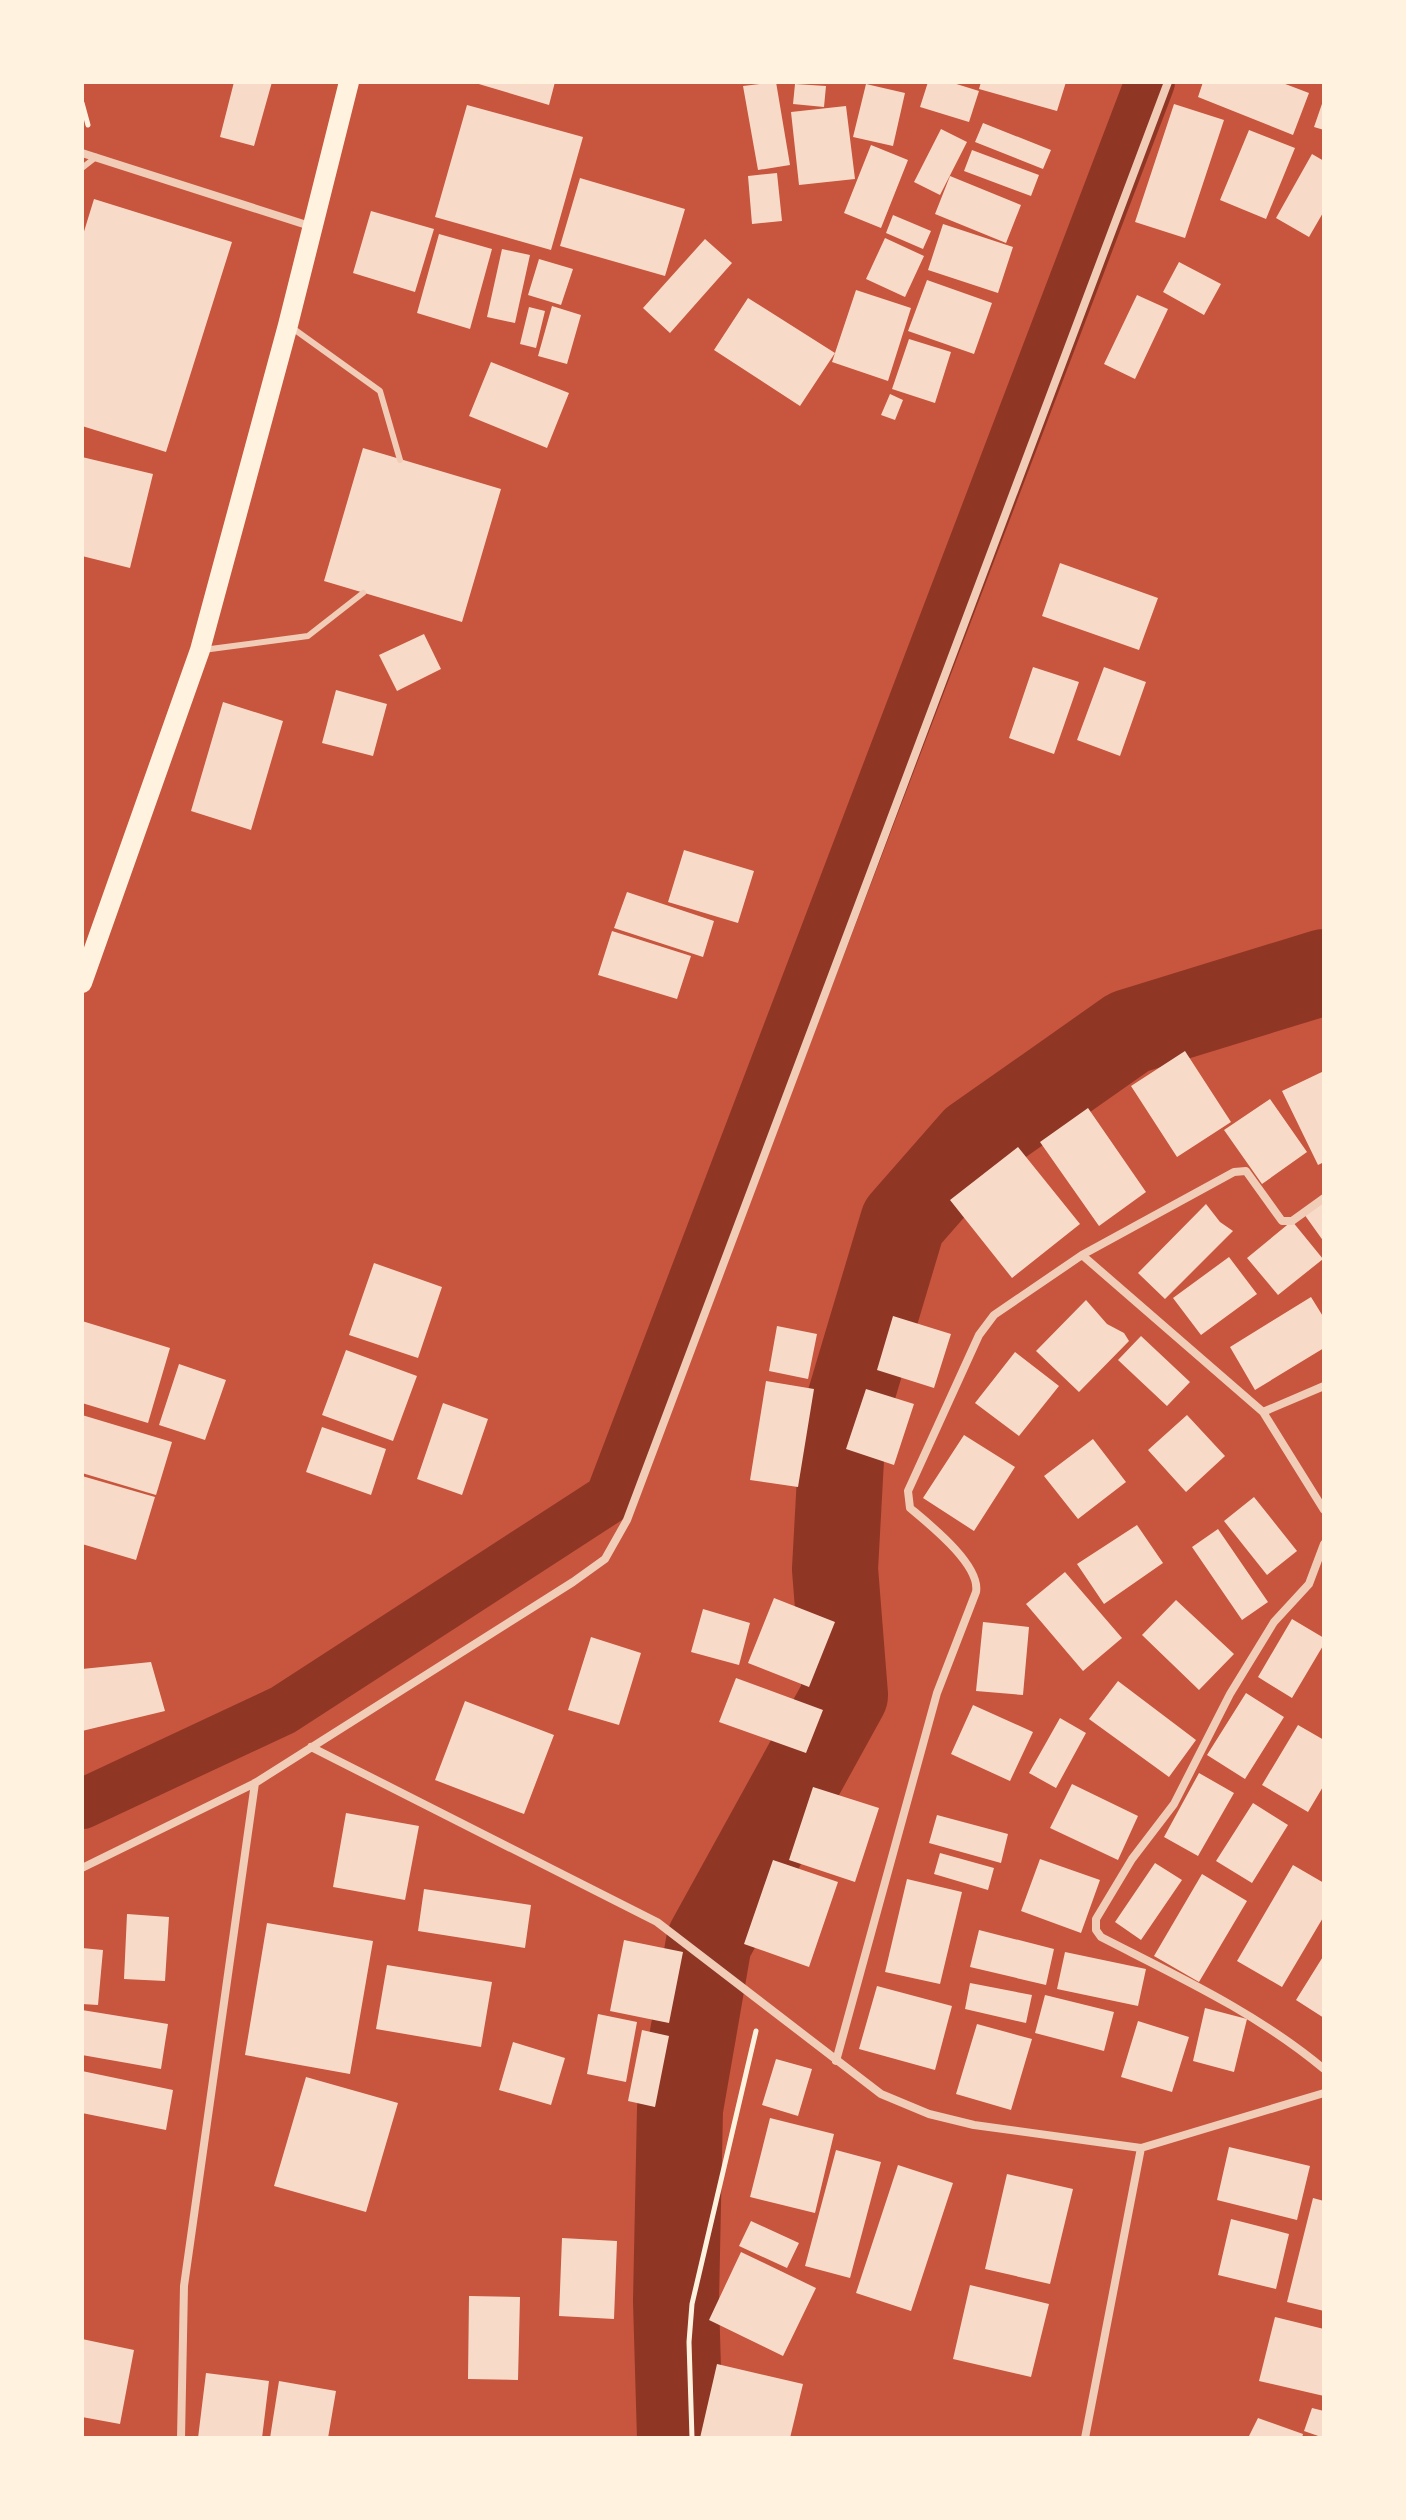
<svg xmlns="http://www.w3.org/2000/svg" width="1406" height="2520" font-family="'PT Sans Narrow',sans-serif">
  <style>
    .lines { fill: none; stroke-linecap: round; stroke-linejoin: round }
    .canal { stroke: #8f3625; stroke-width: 50 }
    .river { stroke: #8f3625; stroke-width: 86 }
    .building { fill: #f7dbc8 }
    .path { stroke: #fff3e0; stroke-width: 5 }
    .service { stroke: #f1ccb7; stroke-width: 6 }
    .minor { stroke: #f1ccb7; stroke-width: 8 }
    .primary { stroke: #fff3e0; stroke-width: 20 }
  </style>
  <rect width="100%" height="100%" fill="#c8553d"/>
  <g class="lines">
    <path class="canal" d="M 82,1804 L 283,1710 L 610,1498 L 1150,82"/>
    <path class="river" d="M 680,2438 L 676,2301 L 680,2109 L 709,1942 L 845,1695 L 835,1569 L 843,1423 L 903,1222 L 974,1141 L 1129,1032 L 1324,972"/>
  </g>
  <path class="building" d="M 234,82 L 272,82 L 254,146 L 220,137 Z
    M 472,82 L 555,82 L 549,105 Z
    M 776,82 L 790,165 L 758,170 L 743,86 Z
    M 928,82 L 950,82 L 979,91 L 969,122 L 920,107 Z
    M 981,82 L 1066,82 L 1057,111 L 979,89 Z
    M 1203,82 L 1280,82 L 1309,93 L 1293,135 L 1198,97 Z
    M 795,84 L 826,86 L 824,107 L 793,104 Z
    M 866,84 L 905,93 L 893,146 L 853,137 Z
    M 1324,98 L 1324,130 L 1314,127 Z
    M 1174,104 L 1224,120 L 1185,238 L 1135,222 Z
    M 467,105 L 583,137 L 551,250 L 435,217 Z
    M 846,106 L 855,179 L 799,185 L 791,112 Z
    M 983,123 L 1051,150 L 1043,169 L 975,142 Z
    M 941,129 L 967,142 L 940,195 L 914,182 Z
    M 1249,130 L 1295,148 L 1266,219 L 1220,200 Z
    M 871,145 L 908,160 L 881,228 L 844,213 Z
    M 972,150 L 1039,175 L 1031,196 L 964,171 Z
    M 1312,154 L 1324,161 L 1324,211 L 1309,237 L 1276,218 Z
    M 777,173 L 782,221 L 752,224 L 748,176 Z
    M 950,176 L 1021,205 L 1006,243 L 935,214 Z
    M 580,178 L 685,209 L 665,276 L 560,246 Z
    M 94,199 L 232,242 L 166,452 L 82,426 L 82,238 Z
    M 371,211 L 434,229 L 415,292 L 353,273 Z
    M 893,215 L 931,231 L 923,249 L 886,233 Z
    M 943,224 L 1013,247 L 998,293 L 928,270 Z
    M 439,234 L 492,249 L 470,329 L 417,313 Z
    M 885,238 L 924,256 L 905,297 L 866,279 Z
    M 705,239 L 732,263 L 670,333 L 643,308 Z
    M 502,249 L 530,255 L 515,323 L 487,317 Z
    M 539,259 L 573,269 L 561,305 L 528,295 Z
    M 1179,262 L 1221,284 L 1204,315 L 1163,292 Z
    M 927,280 L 992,303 L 974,354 L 908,331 Z
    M 856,290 L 911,308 L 888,381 L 832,362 Z
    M 1137,295 L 1168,309 L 1135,379 L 1104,364 Z
    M 748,298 L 835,353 L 800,406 L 714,350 Z
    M 552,306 L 581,315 L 567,364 L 538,356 Z
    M 529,307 L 545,311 L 536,348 L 520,344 Z
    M 909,339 L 951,352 L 935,403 L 892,389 Z
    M 491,362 L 569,393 L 547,448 L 469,416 Z
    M 890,394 L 903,400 L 895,420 L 881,415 Z
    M 363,448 L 501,489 L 462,622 L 324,581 Z
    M 82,457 L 153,474 L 130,568 L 82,556 Z
    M 1060,563 L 1158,598 L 1139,650 L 1042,616 Z
    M 424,634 L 441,669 L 397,691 L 379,655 Z
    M 1033,667 L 1079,682 L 1054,754 L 1009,738 Z
    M 1104,667 L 1146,682 L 1120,756 L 1077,740 Z
    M 336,690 L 387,704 L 373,756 L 322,743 Z
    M 223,702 L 283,721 L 251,830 L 191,811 Z
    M 684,850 L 754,871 L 738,923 L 668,902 Z
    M 627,892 L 714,921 L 703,957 L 614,928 Z
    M 612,931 L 691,956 L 677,999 L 598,975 Z
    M 1185,1051 L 1231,1122 L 1177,1157 L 1131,1086 Z
    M 1324,1071 L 1324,1162 L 1318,1165 L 1282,1091 Z
    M 1270,1099 L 1307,1152 L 1262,1184 L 1224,1130 Z
    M 1088,1108 L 1146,1192 L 1099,1226 L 1040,1142 Z
    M 1018,1147 L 1080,1224 L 1012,1278 L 950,1200 Z
    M 1324,1200 L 1324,1242 L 1304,1214 Z
    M 1206,1204 L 1220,1222 L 1233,1231 L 1165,1299 L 1138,1273 Z
    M 1292,1221 L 1323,1259 L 1278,1295 L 1247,1258 Z
    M 1229,1257 L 1257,1294 L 1201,1335 L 1173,1298 Z
    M 374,1263 L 442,1287 L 418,1358 L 349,1335 Z
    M 1311,1297 L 1324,1318 L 1324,1348 L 1255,1390 L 1230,1347 Z
    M 1086,1300 L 1107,1324 L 1124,1333 L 1129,1341 L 1079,1392 L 1036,1351 Z
    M 893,1316 L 951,1334 L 934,1388 L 877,1370 Z
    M 82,1321 L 170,1348 L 148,1423 L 82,1403 Z
    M 777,1326 L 817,1334 L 808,1379 L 769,1371 Z
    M 1141,1336 L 1190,1382 L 1167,1406 L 1118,1360 Z
    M 346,1350 L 417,1376 L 393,1441 L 322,1415 Z
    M 1015,1352 L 1059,1386 L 1019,1436 L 975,1403 Z
    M 179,1364 L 226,1380 L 205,1440 L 159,1425 Z
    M 766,1381 L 814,1389 L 798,1487 L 750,1480 Z
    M 866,1389 L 914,1404 L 894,1465 L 846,1449 Z
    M 443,1403 L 488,1419 L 462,1495 L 417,1479 Z
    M 82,1415 L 172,1442 L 156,1495 L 82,1473 Z
    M 1187,1415 L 1225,1456 L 1186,1492 L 1148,1450 Z
    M 322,1427 L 386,1449 L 371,1495 L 306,1472 Z
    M 964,1435 L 1015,1467 L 974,1531 L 923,1498 Z
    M 1093,1439 L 1126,1482 L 1078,1519 L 1044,1476 Z
    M 82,1476 L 155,1497 L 136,1560 L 82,1544 Z
    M 1254,1497 L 1297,1551 L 1267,1575 L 1224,1521 Z
    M 1137,1525 L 1163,1563 L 1104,1604 L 1077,1564 Z
    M 1218,1529 L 1268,1602 L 1242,1620 L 1192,1547 Z
    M 1065,1572 L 1122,1638 L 1083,1671 L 1026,1604 Z
    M 774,1598 L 835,1622 L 809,1687 L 748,1663 Z
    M 1176,1600 L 1234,1654 L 1199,1690 L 1142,1635 Z
    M 703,1609 L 750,1623 L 739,1665 L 691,1652 Z
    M 1292,1619 L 1324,1638 L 1324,1644 L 1292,1698 L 1258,1677 Z
    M 983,1622 L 1029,1627 L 1023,1695 L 976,1691 Z
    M 591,1637 L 641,1653 L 619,1725 L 568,1710 Z
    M 151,1662 L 165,1711 L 82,1731 L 82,1669 Z
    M 736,1678 L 823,1710 L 806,1753 L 719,1722 Z
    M 1118,1681 L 1196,1740 L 1169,1777 L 1089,1719 Z
    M 1246,1693 L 1284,1717 L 1245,1779 L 1207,1755 Z
    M 465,1701 L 554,1735 L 524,1814 L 435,1780 Z
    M 973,1705 L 1033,1732 L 1010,1781 L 951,1754 Z
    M 1060,1718 L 1086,1733 L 1056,1788 L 1029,1773 Z
    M 1298,1725 L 1324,1740 L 1324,1785 L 1308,1812 L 1262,1785 Z
    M 1199,1773 L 1234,1793 L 1198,1856 L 1164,1837 Z
    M 1072,1784 L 1138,1816 L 1118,1860 L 1050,1828 Z
    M 813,1787 L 879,1808 L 855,1882 L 789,1860 Z
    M 1253,1803 L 1288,1825 L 1252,1883 L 1216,1861 Z
    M 346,1813 L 419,1826 L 405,1900 L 333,1887 Z
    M 937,1815 L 1008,1834 L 1001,1863 L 929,1843 Z
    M 940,1853 L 994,1868 L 988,1890 L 934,1874 Z
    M 1040,1859 L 1100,1880 L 1081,1933 L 1021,1911 Z
    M 773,1860 L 838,1882 L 809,1967 L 744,1944 Z
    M 1155,1863 L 1182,1880 L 1141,1940 L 1115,1922 Z
    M 1293,1865 L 1324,1883 L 1324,1916 L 1282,1987 L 1237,1961 Z
    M 1202,1874 L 1247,1901 L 1199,1982 L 1154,1956 Z
    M 907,1879 L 962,1892 L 940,1984 L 885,1972 Z
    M 424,1889 L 531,1905 L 525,1948 L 418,1931 Z
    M 127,1914 L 169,1917 L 165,1981 L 124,1979 Z
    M 267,1923 L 373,1941 L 350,2074 L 245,2055 Z
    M 979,1930 L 1054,1949 L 1046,1985 L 970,1967 Z
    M 624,1940 L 683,1952 L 669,2023 L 610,2011 Z
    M 82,1948 L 103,1950 L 98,2005 L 82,2004 Z
    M 1065,1952 L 1146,1969 L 1138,2006 L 1057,1989 Z
    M 1324,1955 L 1324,2018 L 1296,2000 Z
    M 387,1965 L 492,1982 L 481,2047 L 376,2029 Z
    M 970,1983 L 1032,1995 L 1026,2023 L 965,2009 Z
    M 877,1986 L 952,2006 L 935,2070 L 859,2049 Z
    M 1045,1995 L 1114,2012 L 1104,2051 L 1035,2033 Z
    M 1205,2008 L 1247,2019 L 1234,2072 L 1193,2061 Z
    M 82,2010 L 168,2024 L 161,2069 L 82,2055 Z
    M 598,2014 L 637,2022 L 626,2082 L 587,2074 Z
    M 1138,2021 L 1189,2037 L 1172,2092 L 1121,2077 Z
    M 977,2024 L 1032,2039 L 1011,2110 L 956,2094 Z
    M 642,2030 L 669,2036 L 655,2107 L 628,2101 Z
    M 513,2042 L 565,2058 L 551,2105 L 499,2090 Z
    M 776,2059 L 812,2069 L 798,2116 L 762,2105 Z
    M 82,2071 L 173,2090 L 166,2130 L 82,2113 Z
    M 306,2077 L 398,2103 L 366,2212 L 274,2186 Z
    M 770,2118 L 834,2134 L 815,2213 L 750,2197 Z
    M 1229,2147 L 1310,2166 L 1297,2220 L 1217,2200 Z
    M 836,2150 L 881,2162 L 850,2278 L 805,2266 Z
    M 898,2165 L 953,2183 L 911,2311 L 856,2293 Z
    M 1007,2174 L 1073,2189 L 1050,2284 L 985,2269 Z
    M 1313,2198 L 1324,2201 L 1324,2311 L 1287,2302 Z
    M 1231,2219 L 1289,2234 L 1276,2289 L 1218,2275 Z
    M 751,2221 L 799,2243 L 787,2268 L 739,2246 Z
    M 562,2238 L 617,2241 L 614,2319 L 559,2316 Z
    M 741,2252 L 816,2288 L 783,2356 L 709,2320 Z
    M 970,2285 L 1049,2304 L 1031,2377 L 953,2359 Z
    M 469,2296 L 520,2297 L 518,2380 L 468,2379 Z
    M 1275,2317 L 1324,2329 L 1324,2396 L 1259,2381 Z
    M 82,2339 L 134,2350 L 120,2424 L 82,2417 Z
    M 717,2364 L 803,2384 L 790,2438 L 700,2438 Z
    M 206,2373 L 269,2381 L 262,2438 L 198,2438 Z
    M 279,2381 L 336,2391 L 328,2438 L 270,2438 Z
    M 1312,2408 L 1324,2411 L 1324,2438 L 1304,2431 Z
    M 1258,2418 L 1303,2434 L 1302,2438 L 1248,2438 Z"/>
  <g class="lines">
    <path class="path" d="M 82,103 L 88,125
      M 692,2438 L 689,2342 L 692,2304 L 756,2031"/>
    <path class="service" d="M 82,168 L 96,157
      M 291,327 L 380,391 L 400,460
      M 203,650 L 308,636 L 363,593"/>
    <path class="minor" d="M 82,153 L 313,227
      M 1082,1255 L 1263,1412 L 1324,1510
      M 1263,1412 L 1324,1386
      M 1324,1544 L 1309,1584 L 1274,1622 L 1230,1694 L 1174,1804 L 1132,1859 L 1096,1919 L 1096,1930 L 1101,1937 C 1179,1977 1257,2013 1324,2069
      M 311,1747 L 657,1922 L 881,2094 L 929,2114 L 974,2125 L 1141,2148 L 1324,2093
      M 82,1868 L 255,1783 L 573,1582 L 605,1559 L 627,1520 L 1168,82
      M 836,2061 L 937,1693 L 976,1592 C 981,1565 929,1524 910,1508 L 908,1491 L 979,1335 L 994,1315 L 1082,1255 L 1234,1172 L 1246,1171 L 1282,1221 L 1292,1221 L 1324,1198
      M 181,2438 L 184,2286 L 255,1783
      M 1085,2438 L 1141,2148"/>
    <path class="primary" d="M 82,983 L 200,650 L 288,325 L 349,82"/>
  </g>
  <rect width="1406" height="2520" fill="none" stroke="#fff3e0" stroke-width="168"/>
</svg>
